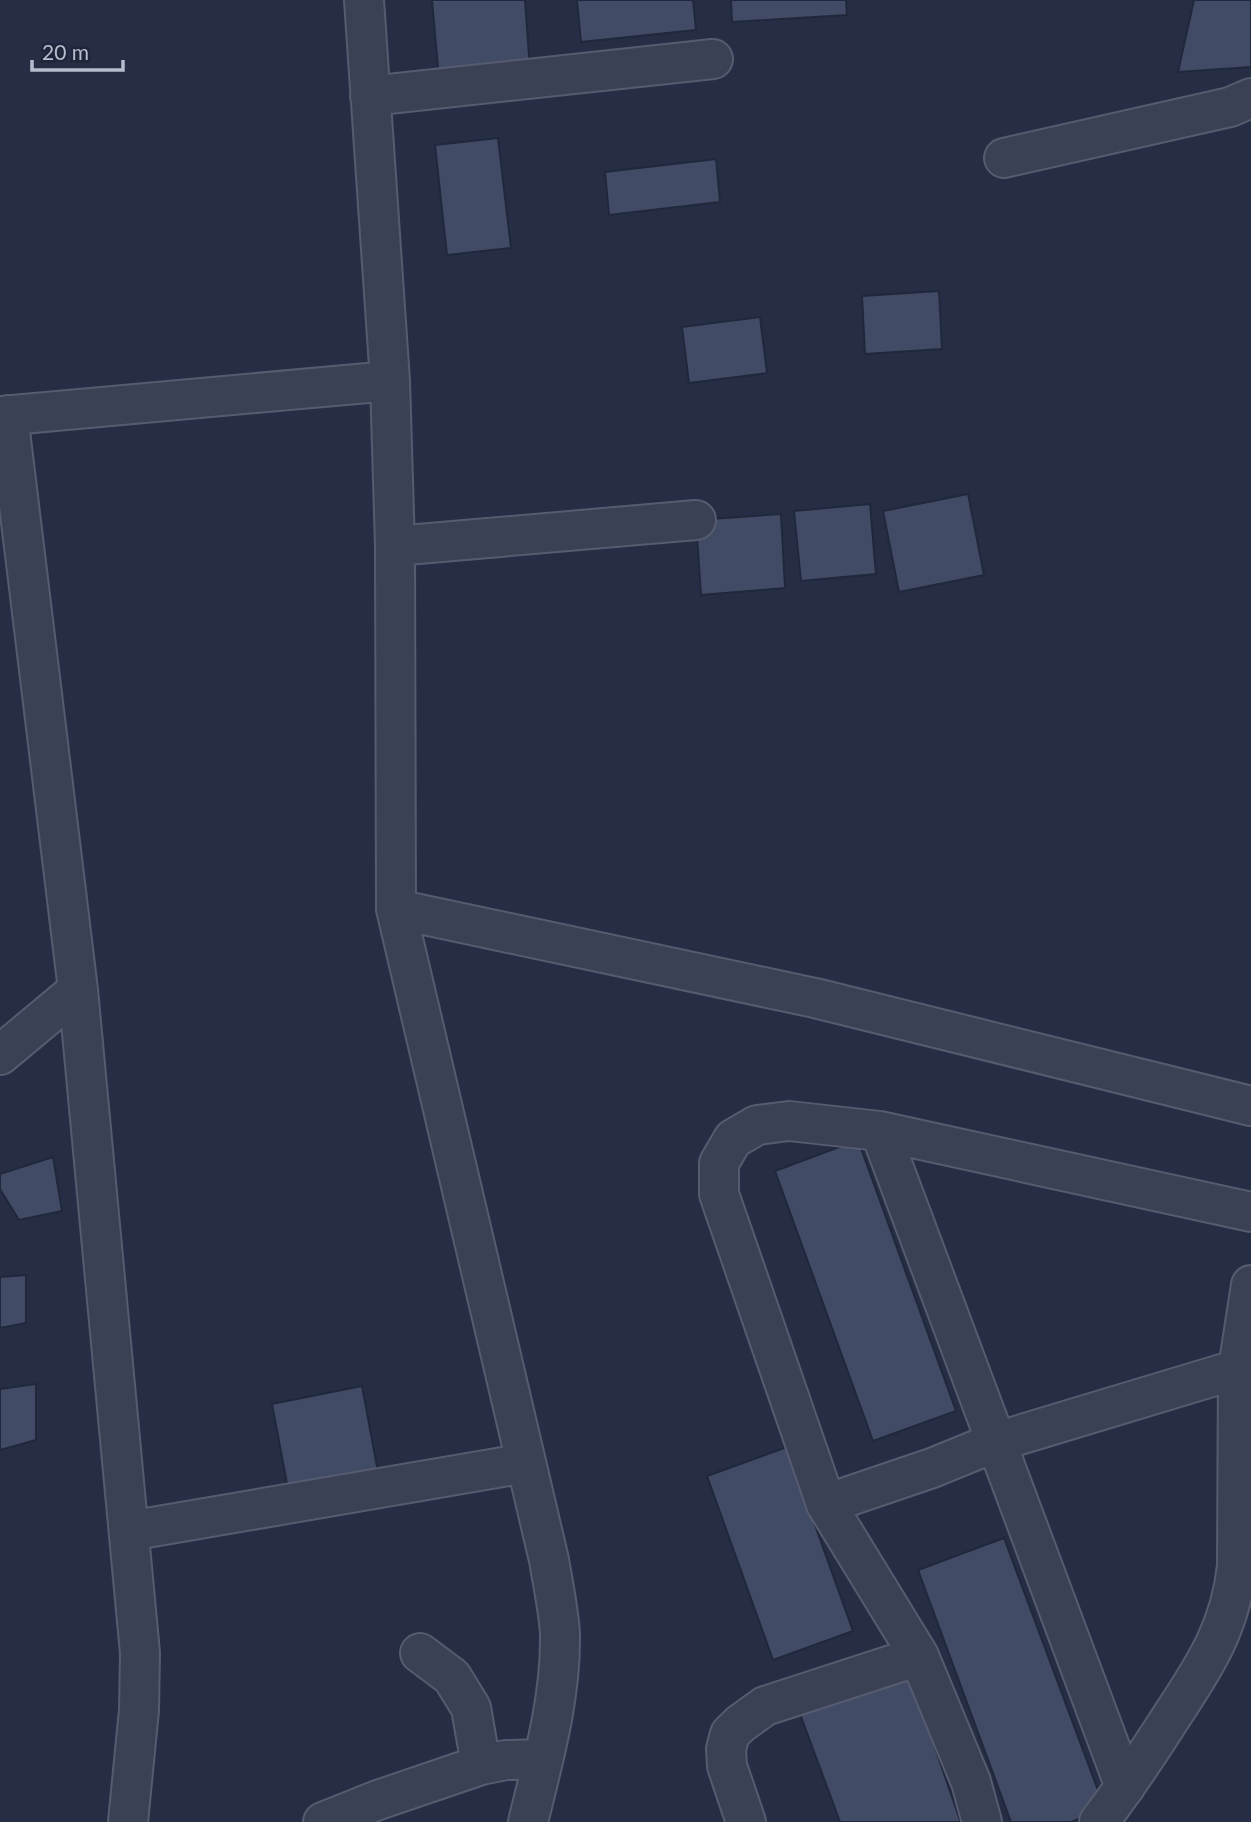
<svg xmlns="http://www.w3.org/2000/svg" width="1251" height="1822" font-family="Lato,sans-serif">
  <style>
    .building { fill: #424b66; stroke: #21283c; stroke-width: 2 }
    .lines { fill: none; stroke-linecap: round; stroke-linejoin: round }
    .minor-casing { stroke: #565c6f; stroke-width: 42 }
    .minor { stroke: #3b4155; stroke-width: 38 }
  </style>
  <rect width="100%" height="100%" fill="#262e45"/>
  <path class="building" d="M 432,0 L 525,0 L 530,70 L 439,79 Z
    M 577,0 L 693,0 L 696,30 L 581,42 Z
    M 731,0 L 846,0 L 847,15 L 732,22 Z
    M 1194,0 L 1251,0 L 1251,67 L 1178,72 Z
    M 498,138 L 511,248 L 447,255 L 435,145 Z
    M 716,159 L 720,202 L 609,215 L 605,172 Z
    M 939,291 L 942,349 L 865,354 L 862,296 Z
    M 760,317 L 767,373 L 689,383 L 682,327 Z
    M 968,494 L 984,575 L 899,592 L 883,511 Z
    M 870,504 L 876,574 L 801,581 L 794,511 Z
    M 781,514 L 785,588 L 701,595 L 696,520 Z
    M 858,1140 L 956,1411 L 873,1441 L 775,1171 Z
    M 53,1157 L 62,1211 L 19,1220 L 0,1189 L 0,1174 Z
    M 26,1275 L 26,1323 L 0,1328 L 0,1277 Z
    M 36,1384 L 36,1440 L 0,1450 L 0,1389 Z
    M 362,1386 L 378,1472 L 288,1489 L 272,1404 Z
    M 787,1447 L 853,1631 L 773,1660 L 707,1476 Z
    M 1004,1538 L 1105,1809 L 1071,1822 L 1011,1822 L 918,1570 Z
    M 912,1670 L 920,1704 L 960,1820 L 971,1817 L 973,1822 L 840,1822 L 800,1714 Z"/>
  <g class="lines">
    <defs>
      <path id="minor" d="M 364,0 L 390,381 L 395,546 L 396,909 L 549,1560 C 553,1585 559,1611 560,1635 C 561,1698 543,1761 528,1822
        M 370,96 L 713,59
        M 1004,158 L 1230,107 L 1251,98
        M 8,415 L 78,990 L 140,1653 L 139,1710 L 128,1822
        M 0,416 L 390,381
        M 395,546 L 696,520
        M 396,909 L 815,998 L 1251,1106
        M 0,1055 L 78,990
        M 880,1131 L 1125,1787
        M 826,1504 L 932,1468 L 996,1442 L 1238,1369
        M 129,1531 L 526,1463
        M 420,1653 L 452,1677 L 471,1708 L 481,1765
        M 919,1656 L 826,1504 L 719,1194 L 719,1163 L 733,1139 L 757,1125 L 789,1121 L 880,1131 L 1251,1212
        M 323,1822 L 378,1800 L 481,1765 L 506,1760 L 543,1759
        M 746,1822 L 727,1766 L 726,1749 L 730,1734 L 740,1724 L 765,1706 L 919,1656 L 971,1782 L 982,1822
        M 1099,1822 C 1123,1790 1145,1758 1166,1725 C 1201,1671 1230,1632 1237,1566 L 1238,1369 L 1251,1285"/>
    </defs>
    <use href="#minor" class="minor-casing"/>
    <use href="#minor" class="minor"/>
  </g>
  <path d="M32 60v10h91v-10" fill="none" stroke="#b8bdce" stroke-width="3.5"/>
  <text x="42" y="60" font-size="21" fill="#b8bdce" stroke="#1f253a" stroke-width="5" paint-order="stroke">20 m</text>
</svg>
